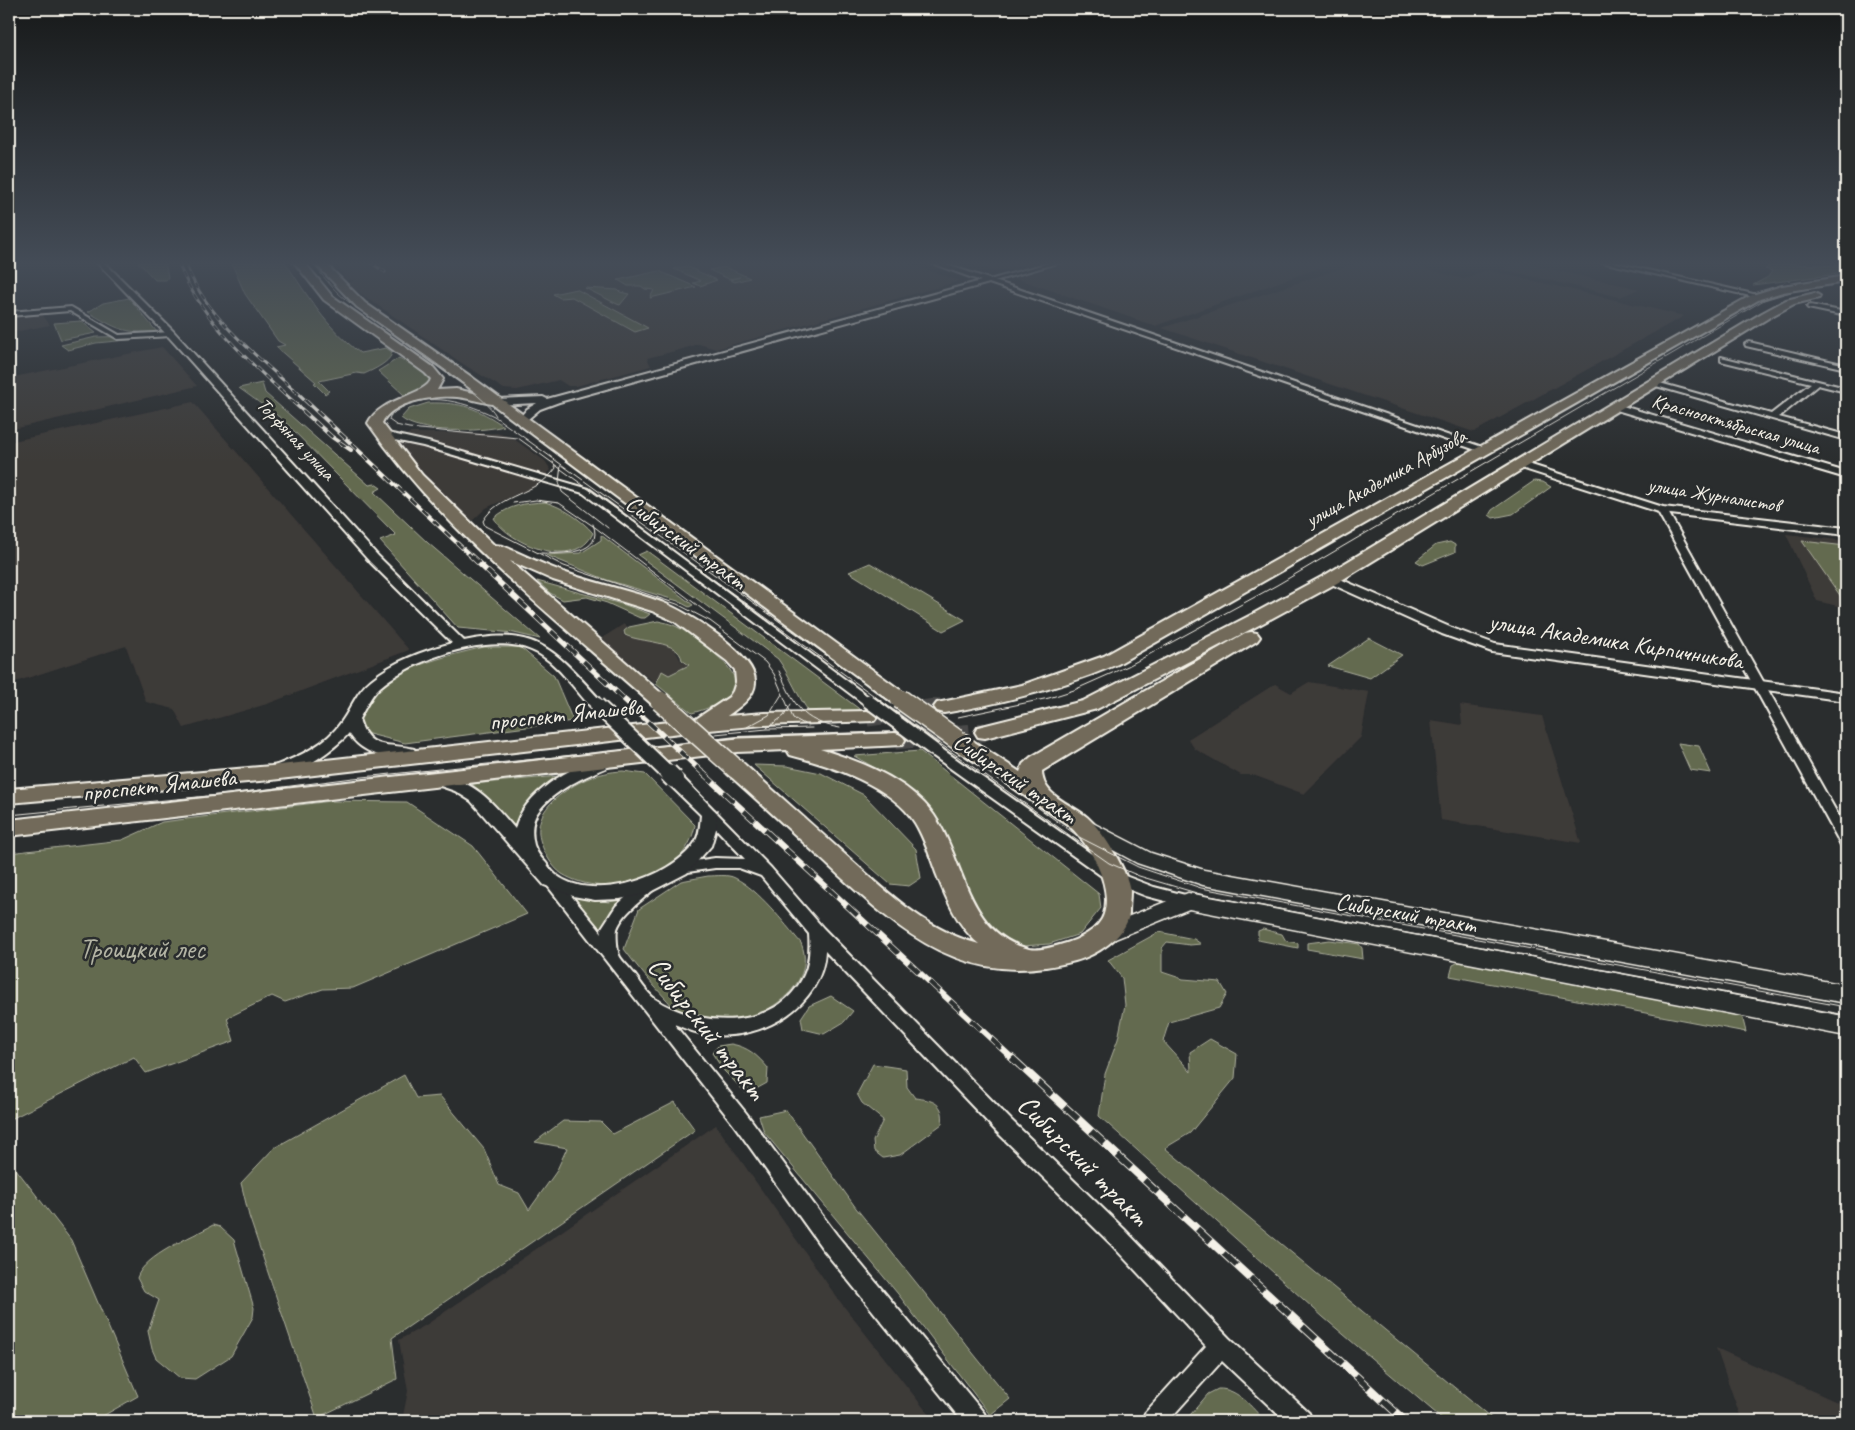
<svg xmlns="http://www.w3.org/2000/svg" width="1855" height="1430" font-family="Caveat,sans-serif">
  <style>
    .built { fill: #3e3a39 }
    .green { fill: #636a50; stroke: #acae9c }
    .lines { fill: none; stroke-linecap: round; stroke-linejoin: round }
    .primary-tunnel { stroke: #484a4a; stroke-width: 19; stroke-dasharray: 19 9; stroke-linecap: butt }
    .minor-casing { stroke: #f4f1e8; stroke-width: 4 }
    .tertiary-casing { stroke: #f4f1e8; stroke-width: 4 }
    .secondary-casing { stroke: #f4f1e8; stroke-width: 3 }
    .primary-casing { stroke: #f4f1e8; stroke-width: 4 }
    .minor { fill: #2a2d2e; fill-rule: evenodd }
    .tertiary { fill: #2a2d2e; fill-rule: evenodd }
    .secondary { fill: #2a2d2e; fill-rule: evenodd }
    .primary { fill: #726b5a; fill-rule: evenodd }
    .tram { stroke: #f4f1e8; stroke-width: 1 }
    .rail-far4-casing { stroke: #f4f1e8; stroke-width: 3 }
    .rail-far3-casing { stroke: #f4f1e8; stroke-width: 4 }
    .rail-far2-casing { stroke: #f4f1e8; stroke-width: 5.5 }
    .rail-far1-casing { stroke: #f4f1e8; stroke-width: 6 }
    .rail-casing { stroke: #f4f1e8; stroke-width: 8 }
    .rail-far4 { stroke: #2a2d2e; stroke-width: 2; stroke-dasharray: 6; stroke-linecap: butt }
    .rail-far3 { stroke: #2a2d2e; stroke-width: 2.5; stroke-dasharray: 8; stroke-linecap: butt }
    .rail-far2 { stroke: #2a2d2e; stroke-width: 4; stroke-dasharray: 11; stroke-linecap: butt }
    .rail-far1 { stroke: #2a2d2e; stroke-width: 4.5; stroke-dasharray: 14; stroke-linecap: butt }
    .rail { stroke: #2a2d2e; stroke-width: 6; stroke-dasharray: 18; stroke-linecap: butt }
    .minor-bridge-casing { stroke: #f4f1e8; stroke-width: 16; stroke-linecap: butt }
    .tertiary-bridge-far1-casing { stroke: #f4f1e8; stroke-width: 18; stroke-linecap: butt }
    .tertiary-bridge-casing { stroke: #f4f1e8; stroke-width: 22; stroke-linecap: butt }
    .primary-bridge-casing { stroke: #f4f1e8; stroke-width: 22; stroke-linecap: butt }
    .minor-bridge { stroke: #2a2d2e; stroke-width: 12 }
    .tertiary-bridge-far1 { stroke: #2a2d2e; stroke-width: 14 }
    .tertiary-bridge { stroke: #2a2d2e; stroke-width: 18 }
    .primary-bridge { stroke: #726b5a; stroke-width: 19 }
    .labels { text-anchor: middle; dominant-baseline: central; stroke-width: 5; stroke-linejoin: round; paint-order: stroke }
    .far-street-label { font-size: 20px; fill: #f4f1e8; stroke: #2a2d2e }
    .street-label { font-size: 24px; fill: #f4f1e8; stroke: #2a2d2e }
    .near-park-label { font-size: 29px; fill: #b3b4a4; stroke: #2a2d2e }
    .near-street-label { font-size: 29px; fill: #f4f1e8; stroke: #2a2d2e }
  </style>
  <rect width="100%" height="100%" fill="#2a2d2e"/>
  <filter id="ink" filterUnits="userSpaceOnUse"><feTurbulence type="fractalNoise" baseFrequency=".02" numOctaves="2"/><feDisplacementMap in="SourceGraphic" scale="10" xChannelSelector="R" yChannelSelector="G"/><feConvolveMatrix kernelMatrix="1 2 1 2 8 2 1 2 1" color-interpolation-filters="sRGB"/></filter>
  <g filter="url(#ink)">
    <path class="built" d="M 335,262 L 904,262 L 960,281 L 716,349 L 699,344 L 679,350 L 647,358 L 651,366 L 576,386 L 568,386 L 559,380 L 517,390 L 504,389 L 463,364 L 357,291 L 349,283 L 354,280 L 346,280 Z
      M 965,262 L 1034,262 L 996,272 Z
      M 1073,262 L 1336,262 L 1155,326 L 1015,278 Z
      M 1360,262 L 1401,262 L 1464,279 L 1487,270 L 1684,316 L 1474,432 L 1162,328 Z
      M 1519,262 L 1639,289 L 1620,297 L 1501,269 Z
      M 41,313 L 50,325 L 9,333 L 9,319 Z
      M 162,347 L 197,386 L 9,430 L 9,378 Z
      M 193,402 L 409,650 L 267,704 L 184,728 L 174,709 L 146,702 L 126,646 L 9,684 L 9,442 Z
      M 410,433 L 497,433 L 511,437 L 545,461 L 551,470 L 535,486 L 486,508 L 471,522 L 395,443 Z
      M 1786,534 L 1846,541 L 1846,608 L 1817,601 Z
      M 624,624 L 628,627 L 623,631 L 624,636 L 669,645 L 675,650 L 681,661 L 688,665 L 654,682 L 599,640 Z
      M 1309,682 L 1369,692 L 1361,737 L 1304,794 L 1253,775 L 1241,775 L 1195,749 L 1188,739 L 1275,684 L 1291,693 Z
      M 1460,705 L 1542,716 L 1581,843 L 1441,820 L 1431,720 L 1462,725 Z
      M 716,1125 L 838,1299 L 934,1421 L 402,1421 L 408,1391 L 399,1340 L 426,1325 Z
      M 1716,1348 L 1846,1406 L 1846,1421 L 1742,1421 Z"/>
    <path class="green" d="M 138,262 L 165,262 L 168,277 L 166,280 L 155,280 Z
      M 231,262 L 285,262 C 310,299 324,325 360,353 L 386,348 L 392,352 C 391,362 373,370 364,374 L 357,373 L 319,381 L 329,391 L 325,394 L 314,383 L 316,382 L 276,347 L 285,345 L 278,341 L 245,294 Z
      M 1776,263 L 1846,266 L 1846,273 L 1753,285 L 1768,277 L 1772,271 L 1765,269 Z
      M 686,266 L 717,280 L 700,286 L 693,283 L 701,281 L 674,269 Z
      M 725,267 L 750,278 L 735,282 L 730,280 L 740,277 L 729,279 L 709,270 Z
      M 659,271 L 696,287 L 650,298 L 654,290 L 645,289 L 641,286 L 628,286 L 618,280 Z
      M 585,288 L 618,290 L 620,292 L 629,294 L 620,305 L 617,304 Z
      M 576,289 L 648,328 L 635,332 L 572,297 L 560,298 L 553,294 Z
      M 129,298 L 157,332 C 123,333 117,329 88,312 L 103,303 Z
      M 81,321 L 96,333 L 61,340 L 54,323 Z
      M 148,336 L 149,338 L 96,343 L 68,350 L 61,345 L 96,337 Z
      M 399,358 C 408,363 430,371 431,383 L 423,389 L 404,395 L 378,371 Z
      M 262,383 L 265,393 L 369,485 L 375,484 L 381,488 L 374,492 L 428,543 L 540,639 L 514,633 L 458,628 L 380,541 L 396,535 L 282,419 L 239,388 Z
      M 428,403 C 462,402 477,408 504,426 C 481,432 419,434 401,418 L 409,409 Z
      M 1534,481 L 1543,482 L 1551,487 L 1513,514 L 1493,518 L 1489,515 L 1492,510 Z
      M 545,502 C 562,507 581,519 593,533 C 576,571 510,545 494,518 C 510,505 524,503 545,502 Z
      M 601,535 L 693,605 L 689,607 L 678,601 L 607,580 L 546,555 L 581,553 L 601,540 Z
      M 1802,541 L 1846,546 L 1846,604 Z
      M 1450,542 L 1455,545 L 1455,552 L 1423,565 L 1416,561 L 1436,545 Z
      M 647,551 L 862,711 L 810,713 C 797,696 791,677 778,659 L 638,555 Z
      M 870,563 L 965,620 L 943,631 L 849,572 Z
      M 537,581 L 625,605 L 650,614 L 645,618 L 640,618 L 607,603 L 587,597 L 563,600 L 550,593 Z
      M 658,621 C 663,622 668,623 673,625 C 688,631 738,666 735,684 C 731,701 707,709 692,713 L 656,684 L 662,671 L 669,675 L 689,665 L 682,660 C 679,640 641,643 625,635 L 624,631 L 629,627 Z
      M 1369,638 L 1402,655 L 1370,678 L 1328,666 Z
      M 484,647 L 520,647 L 554,676 L 573,721 L 405,743 L 365,733 L 359,720 C 361,714 362,706 366,701 C 393,667 444,657 484,647 Z
      M 1678,743 L 1699,746 L 1711,773 L 1690,770 Z
      M 920,751 L 1099,894 L 1101,908 L 1080,934 L 1049,944 L 1023,946 L 984,927 L 951,854 L 923,800 L 889,776 L 854,756 Z
      M 754,765 L 787,766 L 821,773 L 864,795 L 916,849 L 921,878 L 909,886 L 890,884 Z
      M 623,771 L 645,774 L 695,825 C 686,881 607,901 562,874 C 552,867 545,854 541,843 C 535,825 542,811 555,799 C 575,782 597,772 623,771 Z
      M 571,775 L 516,833 L 489,799 L 472,784 Z
      M 331,801 L 407,802 L 473,846 L 527,914 L 353,988 L 323,989 L 285,1002 L 272,996 L 227,1018 L 234,1041 L 146,1073 L 134,1057 L 9,1120 L 9,853 L 122,840 L 162,822 Z
      M 708,876 C 716,876 728,874 735,878 C 759,890 783,922 801,943 C 819,986 761,1021 725,1023 C 715,1024 704,1019 694,1017 C 690,1016 683,1015 679,1013 C 675,1011 670,1003 666,999 C 651,983 637,967 624,949 L 639,909 L 681,881 Z
      M 573,897 L 609,902 L 625,899 L 611,910 L 600,930 Z
      M 1263,929 L 1282,934 L 1286,941 L 1298,943 L 1298,948 L 1258,940 L 1258,931 Z
      M 1159,932 L 1194,939 L 1201,944 L 1190,945 L 1167,942 L 1162,948 L 1162,972 L 1183,979 L 1220,982 L 1227,994 L 1219,1008 L 1169,1022 L 1163,1041 L 1191,1072 L 1190,1052 L 1210,1039 L 1237,1054 L 1235,1078 L 1190,1133 L 1165,1148 L 1495,1421 L 1445,1421 L 1323,1317 L 1099,1116 L 1105,1074 L 1118,1039 L 1125,1005 L 1122,978 L 1108,960 Z
      M 1330,940 L 1359,944 L 1362,948 L 1363,959 L 1307,949 L 1307,943 Z
      M 1459,962 L 1742,1016 L 1746,1032 L 1450,976 L 1453,965 Z
      M 831,996 L 853,1011 L 844,1022 L 824,1034 L 803,1029 L 801,1018 L 809,1006 Z
      M 731,1044 C 748,1047 757,1055 768,1068 L 767,1083 L 747,1094 L 724,1071 L 712,1053 L 718,1046 Z
      M 873,1064 L 906,1069 L 907,1087 L 915,1098 C 933,1100 945,1103 942,1124 L 900,1155 L 883,1158 L 874,1151 L 873,1141 L 883,1120 L 862,1103 L 857,1094 Z
      M 404,1075 L 416,1098 L 440,1096 L 484,1149 L 499,1185 L 519,1193 L 529,1210 L 556,1172 L 567,1148 L 535,1142 L 563,1121 L 601,1122 L 613,1134 L 675,1102 L 695,1130 L 392,1338 L 397,1379 L 317,1418 L 249,1216 L 241,1183 L 274,1148 Z
      M 786,1110 L 856,1208 L 1010,1399 L 990,1415 L 898,1294 L 764,1132 L 759,1116 Z
      M 9,1160 L 71,1240 L 138,1396 L 94,1421 L 9,1421 Z
      M 213,1225 L 220,1227 L 234,1240 L 254,1308 L 253,1317 L 231,1356 L 195,1379 L 180,1378 L 156,1358 L 152,1349 L 148,1331 L 159,1300 L 144,1291 L 137,1278 C 144,1255 192,1237 213,1225 Z
      M 1218,1389 C 1238,1388 1252,1408 1265,1421 L 1185,1421 L 1208,1394 Z"/>
    <g class="lines">
      <path class="primary-tunnel" d="M 867,717 L 944,707
        M 895,740 L 985,732"/>
      <defs>
        <path id="minor" d="M 1052,262 L 1061,262 L 991,282 L 986,281 Z
          M 1602,262 L 1612,262 L 1762,296 L 1759,298 Z
          M 1810,305 L 1846,312 L 1846,316 L 1808,308 L 1807,307 Z
          M 71,307 L 119,335 L 171,332 L 175,334 L 171,336 L 118,339 L 70,311 L 9,316 L 9,312 Z
          M 1749,342 L 1846,365 L 1846,369 L 1746,346 L 1745,344 Z
          M 1721,357 L 1846,388 L 1846,392 L 1818,385 L 1779,417 L 1846,435 L 1846,440 L 1649,384 L 1656,382 L 1771,414 L 1811,383 L 1721,361 Z
          M 1613,405 L 1619,405 L 1846,472 L 1846,478 L 1613,409 Z
          M 383,432 L 428,442 L 589,489 L 874,701 L 868,705 L 864,704 L 583,493 L 423,446 L 380,437 L 380,433 Z
          M 1662,507 L 1667,510 L 1846,829 L 1846,846 L 1841,845 L 1839,841 L 1657,510 Z
          M 934,746 L 939,747 L 1120,874 L 1154,887 L 1193,897 L 1196,901 L 1193,905 L 1188,907 L 1146,896 L 1110,882 L 929,753 L 927,750 Z
          M 709,808 L 714,810 L 771,868 L 823,928 L 1011,1120 L 1124,1229 L 1229,1338 L 1309,1413 L 1312,1421 L 1285,1421 L 1222,1361 L 1168,1421 L 1142,1421 L 1145,1413 L 1206,1346 L 1110,1243 L 997,1132 L 825,951 C 822,1006 763,1040 711,1035 C 698,1034 686,1029 674,1024 L 746,1113 L 836,1234 L 984,1413 L 987,1421 L 962,1421 L 822,1248 L 734,1125 L 543,880 L 545,876 L 550,875 L 555,876 L 602,933 L 601,929 L 616,906 L 643,882 L 648,880 L 653,882 L 655,886 L 653,890 C 641,901 623,913 617,929 C 616,934 617,950 619,955 C 621,960 627,965 631,970 C 638,978 646,993 655,999 C 700,1029 778,1031 804,975 C 810,962 810,947 809,934 L 761,876 L 739,868 L 715,868 L 681,873 L 676,872 L 674,868 L 676,864 L 681,863 L 715,858 L 745,859 L 704,816 L 702,813 L 704,810 Z"/>
        <path id="tertiary" d="M 97,262 L 104,262 L 174,332 L 378,556 L 464,641 C 538,625 556,652 602,702 L 604,705 L 602,708 L 592,708 C 574,689 556,660 531,650 C 491,632 412,659 380,687 C 370,696 366,707 359,719 C 369,752 387,742 414,749 L 416,753 L 414,757 C 392,762 361,754 349,733 C 336,748 293,780 272,775 L 270,771 L 272,767 C 298,757 326,745 342,721 C 352,707 357,691 371,680 C 394,661 423,651 452,643 L 370,562 L 168,336 Z
          M 929,262 L 939,262 L 1488,449 L 1487,451 L 1479,451 L 989,283 L 559,402 L 540,409 L 522,424 L 517,421 L 527,409 L 537,403 L 496,405 L 491,402 L 496,399 L 543,397 L 547,399 L 981,281 Z
          M 1522,462 L 1663,507 L 1846,528 L 1846,535 L 1662,513 L 1518,467 L 1518,463 Z
          M 1331,575 L 1452,628 L 1495,644 L 1846,693 L 1846,701 L 1492,652 L 1442,634 L 1327,582 L 1325,579 L 1327,576 Z
          M 609,755 L 615,756 L 617,760 L 615,764 C 589,775 558,787 540,809 C 531,820 531,832 534,845 C 537,853 540,857 546,863 C 549,867 552,872 556,875 C 592,903 669,879 694,844 C 700,836 700,824 701,815 L 668,783 L 666,779 L 668,775 L 680,775 L 717,813 L 716,829 L 711,846 L 687,873 L 648,893 L 620,899 L 595,900 L 573,896 L 544,885 L 471,801 L 455,791 L 429,782 L 427,778 L 429,774 C 437,772 444,775 452,778 C 482,788 495,806 515,829 C 523,792 575,764 609,755 Z"/>
        <path id="secondary" d="M 1083,818 L 1151,853 L 1204,870 L 1846,985 L 1846,1003 L 1203,885 L 1137,863 L 1076,830 L 1073,825 L 1076,820 Z
          M 1188,893 L 1846,1016 L 1846,1036 L 1189,909 L 1105,943 L 1097,941 L 1094,935 L 1097,929 Z"/>
        <path id="primary" d="M 294,262 L 304,262 L 332,296 L 433,367 L 443,379 L 437,390 L 456,389 L 478,394 L 357,307 L 314,262 L 324,262 L 365,303 L 473,378 L 907,695 L 910,699 L 907,703 L 893,703 L 492,404 C 480,402 468,398 457,397 C 436,395 391,401 382,423 L 422,475 L 494,545 L 503,546 C 524,555 544,565 566,573 C 598,584 632,591 664,603 C 687,612 758,655 755,683 C 754,698 738,708 727,716 L 764,713 L 867,711 L 874,713 L 877,717 L 874,721 L 764,725 L 698,731 L 271,780 L 9,803 L 9,789 L 271,766 L 696,719 L 729,697 L 733,691 L 736,682 L 735,670 L 727,661 L 674,621 L 652,611 L 553,580 L 510,561 L 670,701 L 667,705 L 653,705 C 554,617 445,533 368,423 C 380,398 427,395 431,379 L 425,373 L 324,300 Z
          M 1846,276 L 1846,282 L 1783,292 L 1760,299 L 1118,664 C 1062,688 1004,703 944,713 L 937,711 L 934,707 L 937,703 L 1022,685 L 1104,656 L 1752,295 L 1782,286 Z
          M 1815,293 L 1820,296 L 1819,298 L 1794,304 L 1770,317 L 1337,583 L 1261,624 L 1097,709 L 985,738 L 978,737 L 975,732 L 978,727 L 1083,701 L 1249,616 L 1325,575 L 1762,313 L 1786,300 Z
          M 1251,632 L 1257,633 L 1260,637 L 1257,641 L 1042,771 C 1042,796 1070,803 1087,817 C 1102,830 1128,871 1130,891 C 1130,898 1129,906 1129,914 C 1126,937 1095,956 1075,961 C 966,990 903,935 829,866 C 795,835 762,804 728,774 L 725,769 L 728,764 L 736,762 L 744,764 C 776,793 809,822 841,851 C 883,888 924,930 979,944 C 958,927 946,898 936,873 C 930,856 924,838 915,823 C 893,786 829,765 790,755 L 787,750 L 737,752 L 9,836 L 9,820 L 737,738 L 895,733 L 902,735 L 905,740 L 902,745 L 820,749 C 856,760 897,775 924,803 C 965,845 960,932 1029,949 C 1039,951 1053,947 1063,944 C 1078,940 1099,930 1104,914 C 1113,885 1089,842 1067,824 L 959,751 L 956,746 L 959,741 L 966,739 L 973,741 L 1020,772 L 1023,764 L 1031,757 L 1245,633 Z"/>
      </defs>
      <use href="#minor" class="minor-casing"/>
      <use href="#tertiary" class="tertiary-casing"/>
      <use href="#secondary" class="secondary-casing"/>
      <use href="#primary" class="primary-casing"/>
      <use href="#minor" class="minor"/>
      <use href="#tertiary" class="tertiary"/>
      <use href="#secondary" class="secondary"/>
      <use href="#primary" class="primary"/>
      <path class="tram" d="M 311,262 C 322,274 332,289 345,299 C 372,321 487,393 496,416
        M 553,462 L 556,468 C 537,495 499,493 483,521 L 485,526 L 564,566 L 677,604 L 710,621 L 765,662 L 774,674 L 793,718 L 808,726
        M 561,465 L 559,482 L 562,492 L 608,528
        M 513,503 L 536,500 L 559,503 L 596,528 L 710,615
        M 541,553 C 561,554 605,555 593,524
        M 779,671 C 795,705 800,721 840,728
        M 958,717 L 1049,698 L 1074,690 L 1128,666 L 1277,585 L 1764,300 L 1794,291 L 1846,283
        M 747,727 L 769,715 L 782,694
        M 767,728 L 784,716 L 791,704
        M 715,734 L 767,729 L 812,728
        M 9,815 L 229,794 L 353,778 L 738,738 L 887,733
        M 1846,1007 L 1201,888 L 1138,867 L 1079,837 L 494,416 C 461,400 420,389 390,416 L 389,420 L 396,425 L 409,428 L 518,438 L 946,748 L 1109,863 L 1139,876 L 1200,894 L 1846,1016"/>
      <defs>
        <path id="rail-far4" d="M 178,262 C 198,314 240,353 280,390
          M 185,262 C 204,315 254,353 294,390
          M 370,262 L 385,272"/>
        <path id="rail-far3" d="M 279,389 L 332,437 L 351,450
          M 293,389 L 472,557"/>
        <path id="rail-far2" d="M 471,556 L 705,775"/>
        <path id="rail-far1" d="M 703,773 L 1013,1059"/>
        <path id="rail" d="M 1012,1058 L 1405,1421"/>
      </defs>
      <use href="#rail-far4" class="rail-far4-casing"/>
      <use href="#rail-far3" class="rail-far3-casing"/>
      <use href="#rail-far2" class="rail-far2-casing"/>
      <use href="#rail-far1" class="rail-far1-casing"/>
      <use href="#rail" class="rail-casing"/>
      <use href="#rail-far4" class="rail-far4"/>
      <use href="#rail-far3" class="rail-far3"/>
      <use href="#rail-far2" class="rail-far2"/>
      <use href="#rail-far1" class="rail-far1"/>
      <use href="#rail" class="rail"/>
      <defs>
        <path id="minor-bridge" d="M 868,701 L 934,750"/>
        <path id="tertiary-bridge-far1" d="M 597,705 L 670,775"/>
        <path id="tertiary-bridge" d="M 668,773 L 674,779"/>
        <path id="primary-bridge" d="M 900,699 L 966,746
          M 660,701 L 736,769"/>
      </defs>
      <use href="#minor-bridge" class="minor-bridge-casing"/>
      <use href="#tertiary-bridge-far1" class="tertiary-bridge-far1-casing"/>
      <use href="#tertiary-bridge" class="tertiary-bridge-casing"/>
      <use href="#primary-bridge" class="primary-bridge-casing"/>
      <use href="#minor-bridge" class="minor-bridge"/>
      <use href="#tertiary-bridge-far1" class="tertiary-bridge-far1"/>
      <use href="#tertiary-bridge" class="tertiary-bridge"/>
      <use href="#primary-bridge" class="primary-bridge"/>
    </g>
  </g>
  <linearGradient id="sky" x2="0" y2="1"><stop stop-color="#171919"/><stop offset="0.57" stop-color="#444c57"/><stop offset="1" stop-color="#444c57" stop-opacity="0"/></linearGradient>
  <rect width="1855" height="462" fill="url(#sky)"/>
  <g class="labels">
    <g class="far-street-label">
      <text transform="translate(1736 424) rotate(16)">Краснооктябрьская улица</text>
      <text transform="translate(296 439) rotate(47)">Торфяная улица</text>
      <text transform="translate(1386 478) rotate(-29)">улица Академика Арбузова</text>
      <text transform="translate(1714 495) rotate(9)">улица Журналистов</text>
    </g>
    <g class="street-label">
      <text transform="translate(686 542) rotate(36)">Сибирский тракт</text>
      <text transform="translate(1616 641) rotate(9)">улица Академика Кирпичникова</text>
      <text transform="translate(566 714) rotate(-6)">проспект Ямашева</text>
      <text transform="translate(1015 778) rotate(34)">Сибирский тракт</text>
      <text transform="translate(159 785) rotate(-6)">проспект Ямашева</text>
      <text transform="translate(1406 913) rotate(10)">Сибирский тракт</text>
    </g>
    <g class="near-park-label">
      <text x="142" y="948">Троицкий лес</text>
    </g>
    <g class="near-street-label">
      <text transform="translate(707 1028) rotate(52)">Сибирский тракт</text>
      <text transform="translate(1083 1160) rotate(45)">Сибирский тракт</text>
    </g>
  </g>
  <rect width="1855" height="1430" fill="none" stroke="#2a2d2e" stroke-width="30"/>
  <rect x="15" y="15" width="1825" height="1400" fill="none" stroke="#f4f1e8" stroke-width="2" filter="url(#ink)"/>
</svg>
